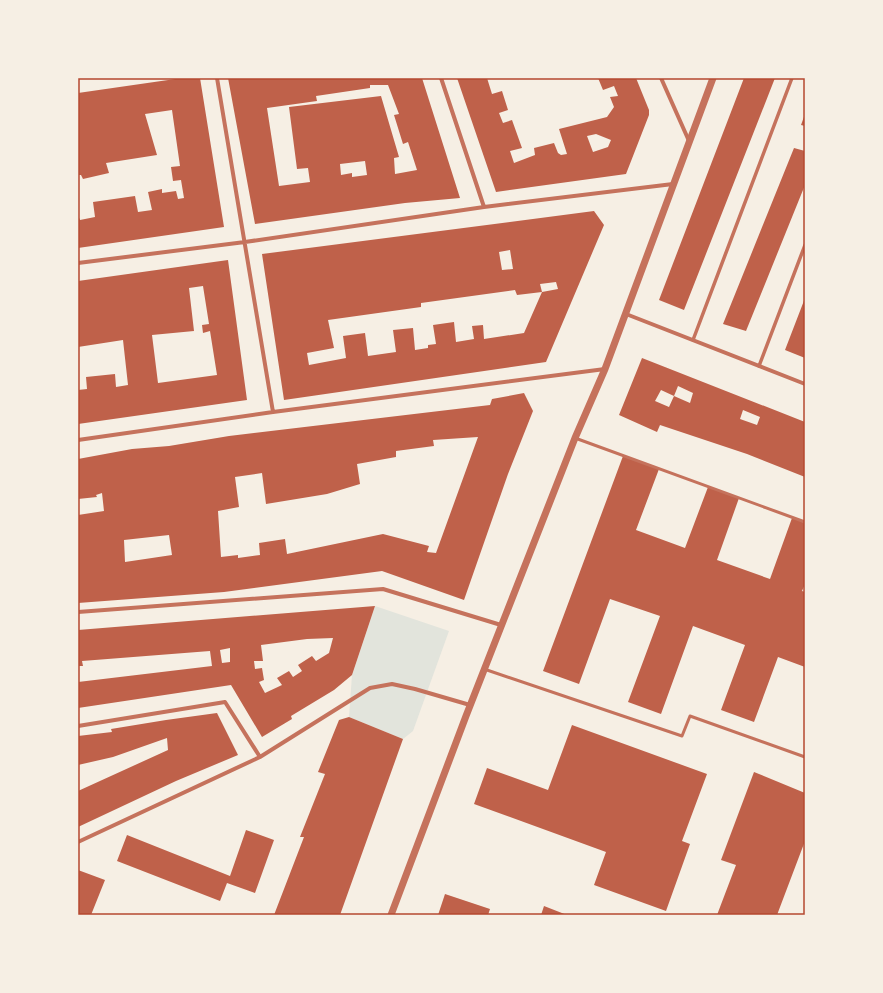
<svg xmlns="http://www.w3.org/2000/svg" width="883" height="993" font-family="Quicksand,sans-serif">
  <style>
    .green { fill: #e2e4dc }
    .building { fill: #bf614a; fill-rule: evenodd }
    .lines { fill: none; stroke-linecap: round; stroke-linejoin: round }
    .service { stroke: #c5725c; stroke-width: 3 }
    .pedestrian { stroke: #c5725c; stroke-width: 3.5 }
    .minor { stroke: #c5725c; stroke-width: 4 }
    .tertiary { stroke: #c5725c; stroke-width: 7 }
    .neatline { fill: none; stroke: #b5482f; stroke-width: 1.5 }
  </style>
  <rect width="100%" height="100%" fill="#f6efe4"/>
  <path class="green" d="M 375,606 L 449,631 L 413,731 L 403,739 L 349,717 L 352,675 Z"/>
  <path class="building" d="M 182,78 L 200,78 L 224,227 L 78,248 L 78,215 L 80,220 L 95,217 L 93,202 L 135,196 L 138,212 L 152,210 L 148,192 L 162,189 L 162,193 L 176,191 L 178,199 L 184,198 L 181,180 L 173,181 L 171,167 L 180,166 L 172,110 L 145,114 L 157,155 L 106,163 L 109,173 L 83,179 L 81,175 L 78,175 L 78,93 Z
    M 228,78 L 422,78 L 460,198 L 405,203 L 255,224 ZM 370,85 L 388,85 L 399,114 L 394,115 L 403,144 L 408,142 L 417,170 L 395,174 L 394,158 L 399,157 L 381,96 L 289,107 L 297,169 L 308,168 L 310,182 L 279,186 L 267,108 L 317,101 L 316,96 L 370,88 ZM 365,161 L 367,175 L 352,177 L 352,173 L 341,175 L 340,164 Z
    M 457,78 L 487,78 L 492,94 L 502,91 L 508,110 L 499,113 L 503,123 L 512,120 L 522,148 L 510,151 L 514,163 L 535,155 L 534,148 L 554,143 L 558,153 L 561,155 L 567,154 L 559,129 L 607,117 L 614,107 L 610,97 L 618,96 L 614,86 L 603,90 L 598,78 L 636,78 L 649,110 L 649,115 L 626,174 L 496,192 ZM 596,134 L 611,140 L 608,147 L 593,152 L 587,136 Z
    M 744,78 L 775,78 L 684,310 L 659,300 Z
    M 805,114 L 805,126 L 801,125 Z
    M 794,148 L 805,151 L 805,185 L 746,331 L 723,324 Z
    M 594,211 L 604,225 L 546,362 L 284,400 L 262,254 ZM 510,250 L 513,269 L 502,270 L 499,252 ZM 556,282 L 558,289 L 542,292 L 540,284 ZM 515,290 L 517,295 L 542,292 L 524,333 L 484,339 L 483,325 L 472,326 L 474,339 L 456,342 L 454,322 L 433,325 L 436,344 L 428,345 L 428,348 L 415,350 L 413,328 L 393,330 L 396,352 L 368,356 L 365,333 L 343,336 L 346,358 L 309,365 L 307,353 L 334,348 L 328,320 L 421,307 L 421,303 Z
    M 228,260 L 247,400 L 78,424 L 78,390 L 87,389 L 86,377 L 115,374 L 116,387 L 128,385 L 123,340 L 78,347 L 78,281 ZM 203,286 L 209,324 L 202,325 L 203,333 L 210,331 L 217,375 L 158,383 L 152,335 L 194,331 L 189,288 Z
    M 805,298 L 805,358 L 785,350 Z
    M 642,358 L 805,422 L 805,477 L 747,454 L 660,425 L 657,432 L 619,415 ZM 678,386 L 693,393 L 690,403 L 674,396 L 669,407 L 655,401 L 661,390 L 674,396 ZM 743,410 L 760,417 L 757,425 L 740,419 Z
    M 524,393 L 533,411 L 508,474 L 464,600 L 382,571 L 224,592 L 78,603 L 78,515 L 104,511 L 102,493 L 96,495 L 97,497 L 78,499 L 78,459 L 132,449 L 169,446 L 229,436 L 490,405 L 492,399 ZM 478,437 L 436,553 L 427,552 L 429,546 L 383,534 L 287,554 L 285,539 L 259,543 L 260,555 L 238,558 L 238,555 L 221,557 L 218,511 L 239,507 L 235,477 L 262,473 L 266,504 L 327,494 L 360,484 L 357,464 L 396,457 L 396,451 L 434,446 L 433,440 ZM 169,535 L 172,555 L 125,562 L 124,540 Z
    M 623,456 L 659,469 L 636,530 L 685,548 L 708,487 L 739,498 L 717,560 L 770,579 L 792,518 L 805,523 L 805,584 L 802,591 L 805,592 L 805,667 L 778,657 L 754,722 L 721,710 L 745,645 L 693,626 L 661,714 L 628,702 L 660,616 L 610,599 L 579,684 L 543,671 Z
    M 375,606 L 352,675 L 334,690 L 291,716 L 292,719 L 262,737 L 231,685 L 78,708 L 78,682 L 212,666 L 210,651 L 82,661 L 83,666 L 78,666 L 78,630 ZM 333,638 L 329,653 L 316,661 L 312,656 L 298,665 L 302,671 L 293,677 L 289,671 L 277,678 L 282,685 L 265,693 L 259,682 L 264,680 L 262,668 L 255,669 L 254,661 L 263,661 L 261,645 L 307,639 ZM 230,648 L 230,662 L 222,663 L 220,650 Z
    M 217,713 L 238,755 L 176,781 L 78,827 L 78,791 L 168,750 L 167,738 L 113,757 L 78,765 L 78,736 L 112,732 L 111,729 L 166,720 Z
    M 349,717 L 403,739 L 340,915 L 274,915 L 304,837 L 300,837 L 325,774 L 318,772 L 339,720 Z
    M 572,725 L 707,774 L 682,841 L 690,844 L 666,911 L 594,885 L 606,852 L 474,804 L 487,768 L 548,790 Z
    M 754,772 L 805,793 L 805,841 L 777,915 L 717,915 L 736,865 L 721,860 Z
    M 246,830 L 274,840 L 255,893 L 227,883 L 220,901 L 117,861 L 127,835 L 230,876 Z
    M 78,870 L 105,880 L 91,915 L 78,915 Z
    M 445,894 L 490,909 L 488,915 L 438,915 Z
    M 544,906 L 567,915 L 541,915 Z"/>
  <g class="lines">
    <path class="service" d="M 575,438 L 805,522
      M 484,669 L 682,736 L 690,716 L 805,757"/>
    <path class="pedestrian" d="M 693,340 L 792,78
      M 759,366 L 805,245"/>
    <path class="minor" d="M 217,78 L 273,412
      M 441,78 L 484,207
      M 661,78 L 689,141
      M 78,263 L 245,242 L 484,207 L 673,184
      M 626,314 L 805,384
      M 78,440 L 273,412 L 605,369
      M 78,612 L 383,589 L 501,625
      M 78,726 L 225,702 L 260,757
      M 78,842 L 260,757 L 370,688 L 392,684 L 415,689 L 470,705"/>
    <path class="tertiary" d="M 391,915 L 466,716 L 575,438 L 605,369 L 713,78"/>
  </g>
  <rect width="883" height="993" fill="none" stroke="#f6efe4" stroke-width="158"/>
  <rect x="79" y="79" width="725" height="835" class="neatline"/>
</svg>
